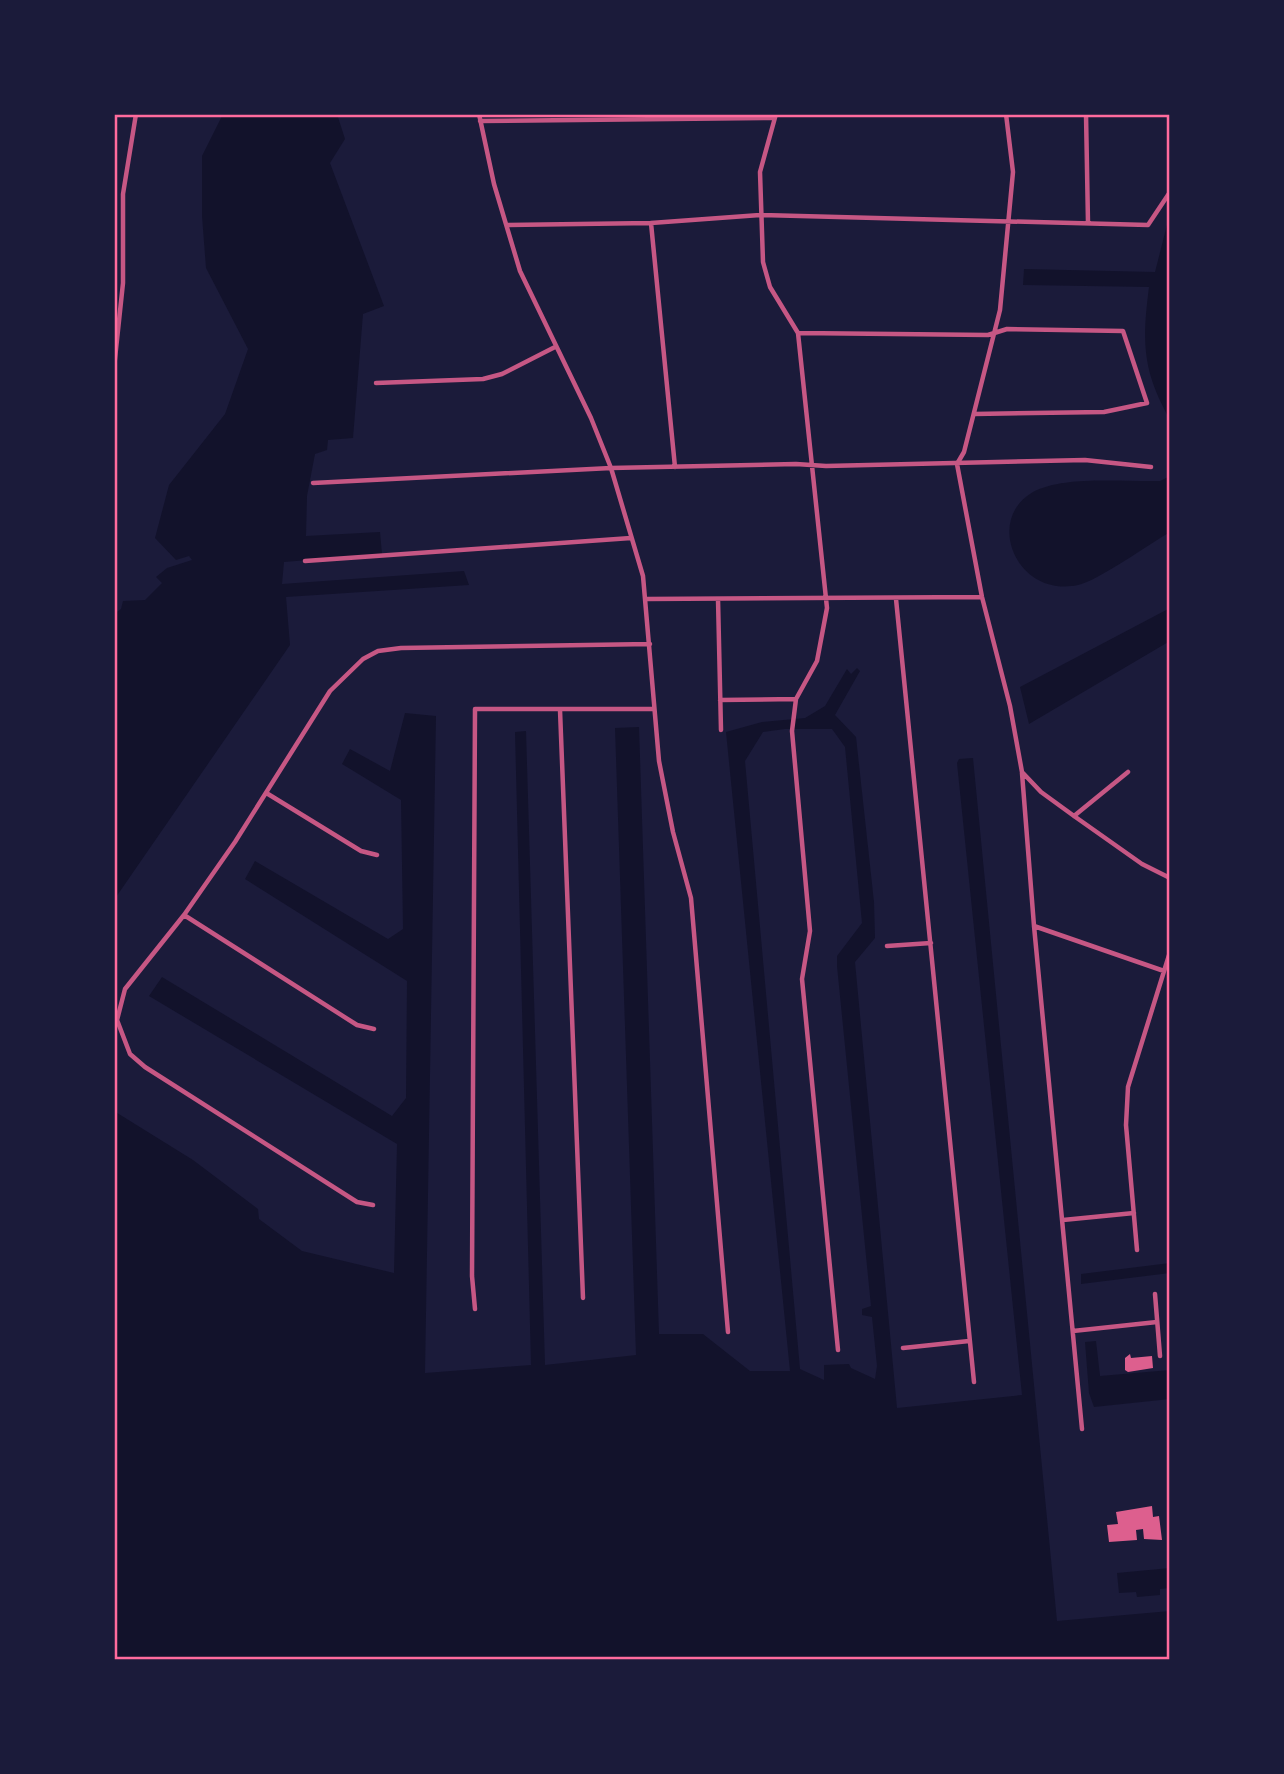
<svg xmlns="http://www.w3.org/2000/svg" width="1284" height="1774" font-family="'DejaVu Sans',sans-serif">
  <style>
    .water { fill: #12122b; fill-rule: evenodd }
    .building { fill: #dd5f8e }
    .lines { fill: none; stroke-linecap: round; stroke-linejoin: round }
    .minor { stroke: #c65784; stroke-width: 4.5 }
    .neatline { fill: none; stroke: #ff6b9d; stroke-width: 2.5 }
  </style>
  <rect width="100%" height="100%" fill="#1b1b3a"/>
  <path class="water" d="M 223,114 L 337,114 L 345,139 L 330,163 L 384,306 L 363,314 L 353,438 L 328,440 L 327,450 L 315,454 L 307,496 L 306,536 L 380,532 L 382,554 L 284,562 L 282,584 L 464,571 L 469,585 L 286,597 L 290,645 L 114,900 L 114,614 L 121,609 L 123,601 L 145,600 L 162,583 L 156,577 L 167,568 L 192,560 L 189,556 L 176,560 L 155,538 L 169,485 L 225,414 L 248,349 L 206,268 L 202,216 L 202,156 Z
    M 1170,213 L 1170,420 C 1142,370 1142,342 1149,287 L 1023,285 L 1024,269 L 1155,272 Z
    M 1170,476 L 1170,532 C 1151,543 1096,582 1078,585 C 1017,598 984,520 1033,492 C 1064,475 1124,482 1160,481 Z
    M 1170,608 L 1170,641 L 1029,724 L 1020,687 Z
    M 857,668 L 860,671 L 835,715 L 856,737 L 874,902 L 875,938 L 855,962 L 897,1408 L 1022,1395 L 957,763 L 959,759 L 973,758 L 1057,1621 L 1170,1611 L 1170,1660 L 114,1660 L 114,1111 L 193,1160 L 258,1209 L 259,1219 L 302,1251 L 394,1273 L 397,1144 L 149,996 L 162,977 L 392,1116 L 406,1098 L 407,981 L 245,879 L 255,861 L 388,939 L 403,929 L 401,800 L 342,764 L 350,749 L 390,771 L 405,713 L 436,716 L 425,1373 L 531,1365 L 515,732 L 526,731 L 545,1365 L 636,1355 L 615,728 L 639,727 L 659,1334 L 703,1334 L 750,1371 L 790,1371 L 726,732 L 762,722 L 805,718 L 825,706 L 847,669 L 851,674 ZM 785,729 L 832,729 L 845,747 L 862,923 L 837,956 L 837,966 L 871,1306 L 862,1309 L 862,1315 L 872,1317 L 877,1366 L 875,1379 L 851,1368 L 849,1364 L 824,1365 L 824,1380 L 800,1369 L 745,761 L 763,732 Z
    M 1170,1263 L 1170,1273 L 1081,1284 L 1081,1274 Z
    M 1096,1341 L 1100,1376 L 1170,1370 L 1170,1399 L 1094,1407 L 1089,1393 L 1085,1342 Z
    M 1170,1568 L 1170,1588 L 1160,1589 L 1160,1595 L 1137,1597 L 1136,1592 L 1119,1593 L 1117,1573 Z"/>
  <path class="building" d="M 1130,1354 L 1131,1358 L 1152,1356 L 1153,1368 L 1128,1372 L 1125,1370 L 1125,1358 Z
    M 1152,1506 L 1153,1517 L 1159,1516 L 1162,1540 L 1144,1539 L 1143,1529 L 1136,1530 L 1137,1540 L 1109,1542 L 1107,1525 L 1118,1524 L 1116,1512 Z"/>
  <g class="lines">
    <path class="minor" d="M 479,114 L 494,184 L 520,271 L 591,418 L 611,468 L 643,576 L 659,761 L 673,832 L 691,898 L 728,1332
      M 776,114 L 760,172 L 763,262 L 770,287 L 798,333 L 827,608 L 817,661 L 796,699 L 792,731 L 810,931 L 802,979 L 838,1350
      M 1006,114 L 1013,172 L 1000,310 L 964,452 L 957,464 L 982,597 L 1010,706 L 1022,772 L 1041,792 L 1074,816 L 1142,864 L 1170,878
      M 1086,114 L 1088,223
      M 1170,114 L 1170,162
      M 480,121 L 774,118
      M 651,223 L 675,467
      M 507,225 L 651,223 L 760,215 L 1148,225 L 1170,192
      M 798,333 L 988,335 L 1007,329 L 1123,331 L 1147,403 L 1104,412 L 974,414
      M 114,368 L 123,283 L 123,194 L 136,114
      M 376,383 L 483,379 L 502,374 L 555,347
      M 313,483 L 611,468 L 796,464 L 826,466 L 1085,460 L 1151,467
      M 305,561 L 631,538
      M 647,599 L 982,597
      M 718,599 L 721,730
      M 896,599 L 974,1382
      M 720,700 L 796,699
      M 560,710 L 583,1298
      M 1022,773 L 1034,926 L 1082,1429
      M 268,794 L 361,851 L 377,855
      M 1074,816 L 1128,772
      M 184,915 L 357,1025 L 374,1029
      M 1034,926 L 1164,971
      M 887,946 L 931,943
      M 373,1205 L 357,1202 L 145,1067 L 130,1054 L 117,1020 L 125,989 L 184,915 L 235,842 L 330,691 L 363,659 L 378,651 L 401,648 L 650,644
      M 1063,1220 L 1134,1213
      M 1137,1250 L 1126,1125 L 1128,1087 L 1170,952
      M 1155,1294 L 1160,1356
      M 475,1309 L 472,1276 L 475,709 L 654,709
      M 1073,1331 L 1157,1322
      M 903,1348 L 969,1341"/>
  </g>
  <rect width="1284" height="1774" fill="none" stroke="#1b1b3a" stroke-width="231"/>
  <rect x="116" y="116" width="1052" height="1542" class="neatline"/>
</svg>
